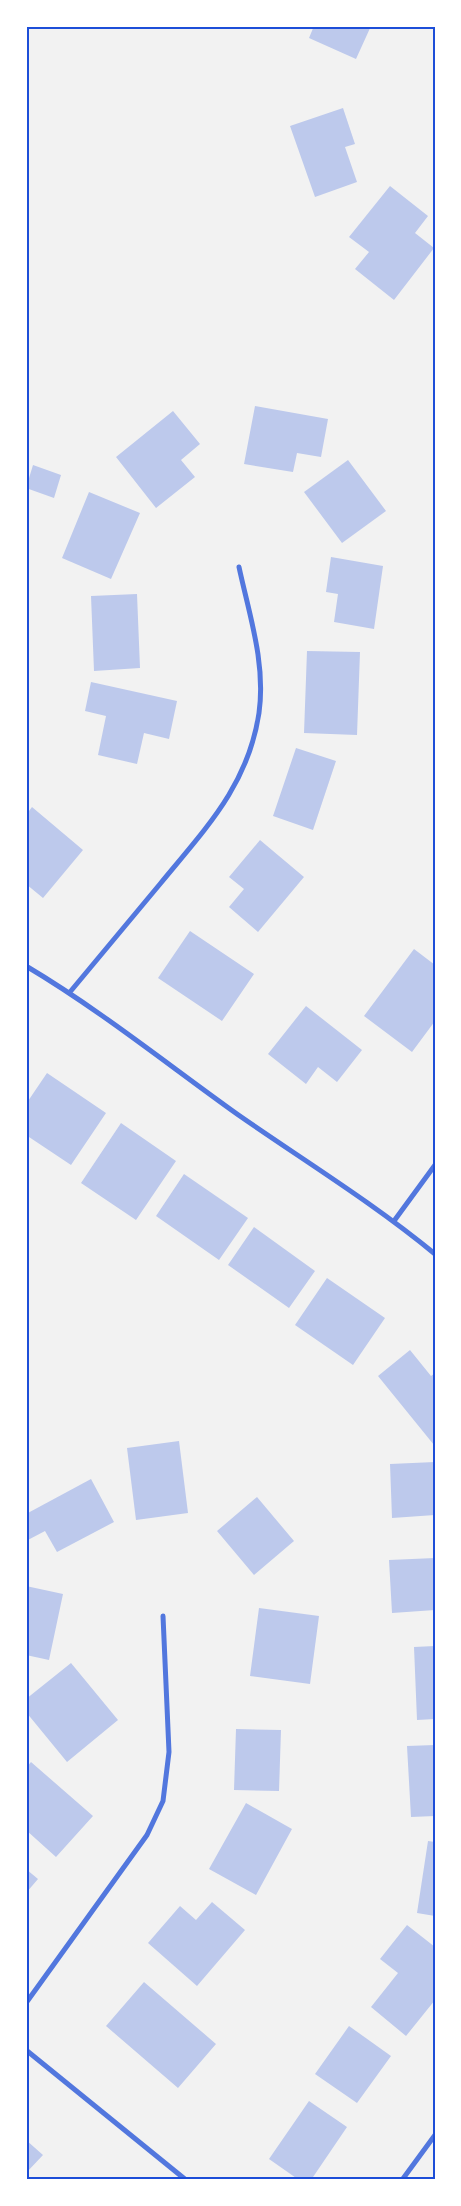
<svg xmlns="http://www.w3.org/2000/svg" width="461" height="2206" font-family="'Exo 2',sans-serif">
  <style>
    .building { fill: #bdc9ec }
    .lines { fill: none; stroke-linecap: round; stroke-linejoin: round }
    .minor { stroke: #5277de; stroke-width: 5 }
    .neatline { fill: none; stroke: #1d4ed8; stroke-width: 2 }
  </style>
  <rect width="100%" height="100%" fill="#f2f2f2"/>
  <path class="building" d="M 314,26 L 371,26 L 356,59 L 309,38 Z
    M 343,108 L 355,144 L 345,147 L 357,182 L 315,197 L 290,126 Z
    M 390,186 L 428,216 L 415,233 L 434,248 L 394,300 L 355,269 L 369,252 L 349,237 Z
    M 255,406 L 328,419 L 321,457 L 297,453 L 293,472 L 244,464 Z
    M 173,411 L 200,444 L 181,460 L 195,477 L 156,508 L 116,457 Z
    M 348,460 L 386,511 L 342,543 L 304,492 Z
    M 33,465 L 61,475 L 54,498 L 26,488 Z
    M 89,492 L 140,513 L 111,579 L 62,558 Z
    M 331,557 L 383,566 L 374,629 L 334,622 L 338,594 L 326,592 Z
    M 137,594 L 140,668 L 94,671 L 91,596 Z
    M 307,651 L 360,652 L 357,735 L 304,733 Z
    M 91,682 L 177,701 L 169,739 L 144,733 L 137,764 L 98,755 L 106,716 L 85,711 Z
    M 296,748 L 336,761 L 313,830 L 273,816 Z
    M 32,807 L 83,850 L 43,898 L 26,884 L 26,815 Z
    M 260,840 L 304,877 L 258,932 L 229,907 L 244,889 L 229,877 Z
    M 190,931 L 254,974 L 222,1021 L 158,978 Z
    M 414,949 L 435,965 L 435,1021 L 412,1052 L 364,1016 Z
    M 306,1006 L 362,1050 L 337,1082 L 318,1067 L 306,1084 L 268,1054 Z
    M 47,1073 L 106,1113 L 71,1165 L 26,1135 L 26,1104 Z
    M 121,1123 L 176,1161 L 136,1220 L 81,1183 Z
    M 184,1174 L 248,1218 L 219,1260 L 156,1216 Z
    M 254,1227 L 315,1271 L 289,1308 L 228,1265 Z
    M 327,1278 L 385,1318 L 353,1365 L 295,1325 Z
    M 410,1350 L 431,1376 L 435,1373 L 434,1445 L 378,1376 Z
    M 179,1441 L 188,1513 L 136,1520 L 127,1448 Z
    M 435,1462 L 435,1515 L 392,1518 L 390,1464 Z
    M 91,1479 L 114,1522 L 57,1552 L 45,1531 L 26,1541 L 26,1514 Z
    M 257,1497 L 294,1541 L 254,1575 L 217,1531 Z
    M 435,1558 L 435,1610 L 392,1613 L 389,1560 Z
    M 26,1586 L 63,1594 L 49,1660 L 26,1655 Z
    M 259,1608 L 319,1616 L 310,1684 L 250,1676 Z
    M 435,1646 L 435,1719 L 417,1720 L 414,1647 Z
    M 71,1663 L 118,1720 L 67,1762 L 26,1712 L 26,1699 Z
    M 236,1729 L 281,1730 L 279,1791 L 234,1790 Z
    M 435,1745 L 435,1816 L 411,1817 L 407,1746 Z
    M 31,1762 L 93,1816 L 56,1857 L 26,1830 L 26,1768 Z
    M 246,1803 L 292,1829 L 256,1895 L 209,1869 Z
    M 428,1841 L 435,1842 L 435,1916 L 417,1913 Z
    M 26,1869 L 38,1879 L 26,1893 Z
    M 212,1902 L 245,1930 L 197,1986 L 148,1943 L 180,1906 L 196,1920 Z
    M 407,1925 L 435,1947 L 435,2000 L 406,2036 L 371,2007 L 398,1973 L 380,1959 Z
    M 144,1982 L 216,2044 L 178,2088 L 106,2026 Z
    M 349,2026 L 391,2056 L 357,2103 L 315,2074 Z
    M 309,2101 L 347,2127 L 311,2180 L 299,2180 L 269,2159 Z
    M 26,2140 L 43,2155 L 26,2173 Z"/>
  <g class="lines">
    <path class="minor" d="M 26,966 C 100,1010 167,1064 237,1114 C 303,1160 372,1202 435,1254
      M 70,992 C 100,956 130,920 160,884 C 205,829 248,786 259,713 C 266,663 249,614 239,567
      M 394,1221 L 435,1165
      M 26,2003 L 147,1835 L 163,1801 L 169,1752 L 163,1616
      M 26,2050 L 186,2180
      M 402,2180 L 435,2135"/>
  </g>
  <rect width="461" height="2206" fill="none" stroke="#ffffff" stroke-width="55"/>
  <rect x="28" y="28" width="406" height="2150" class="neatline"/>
</svg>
